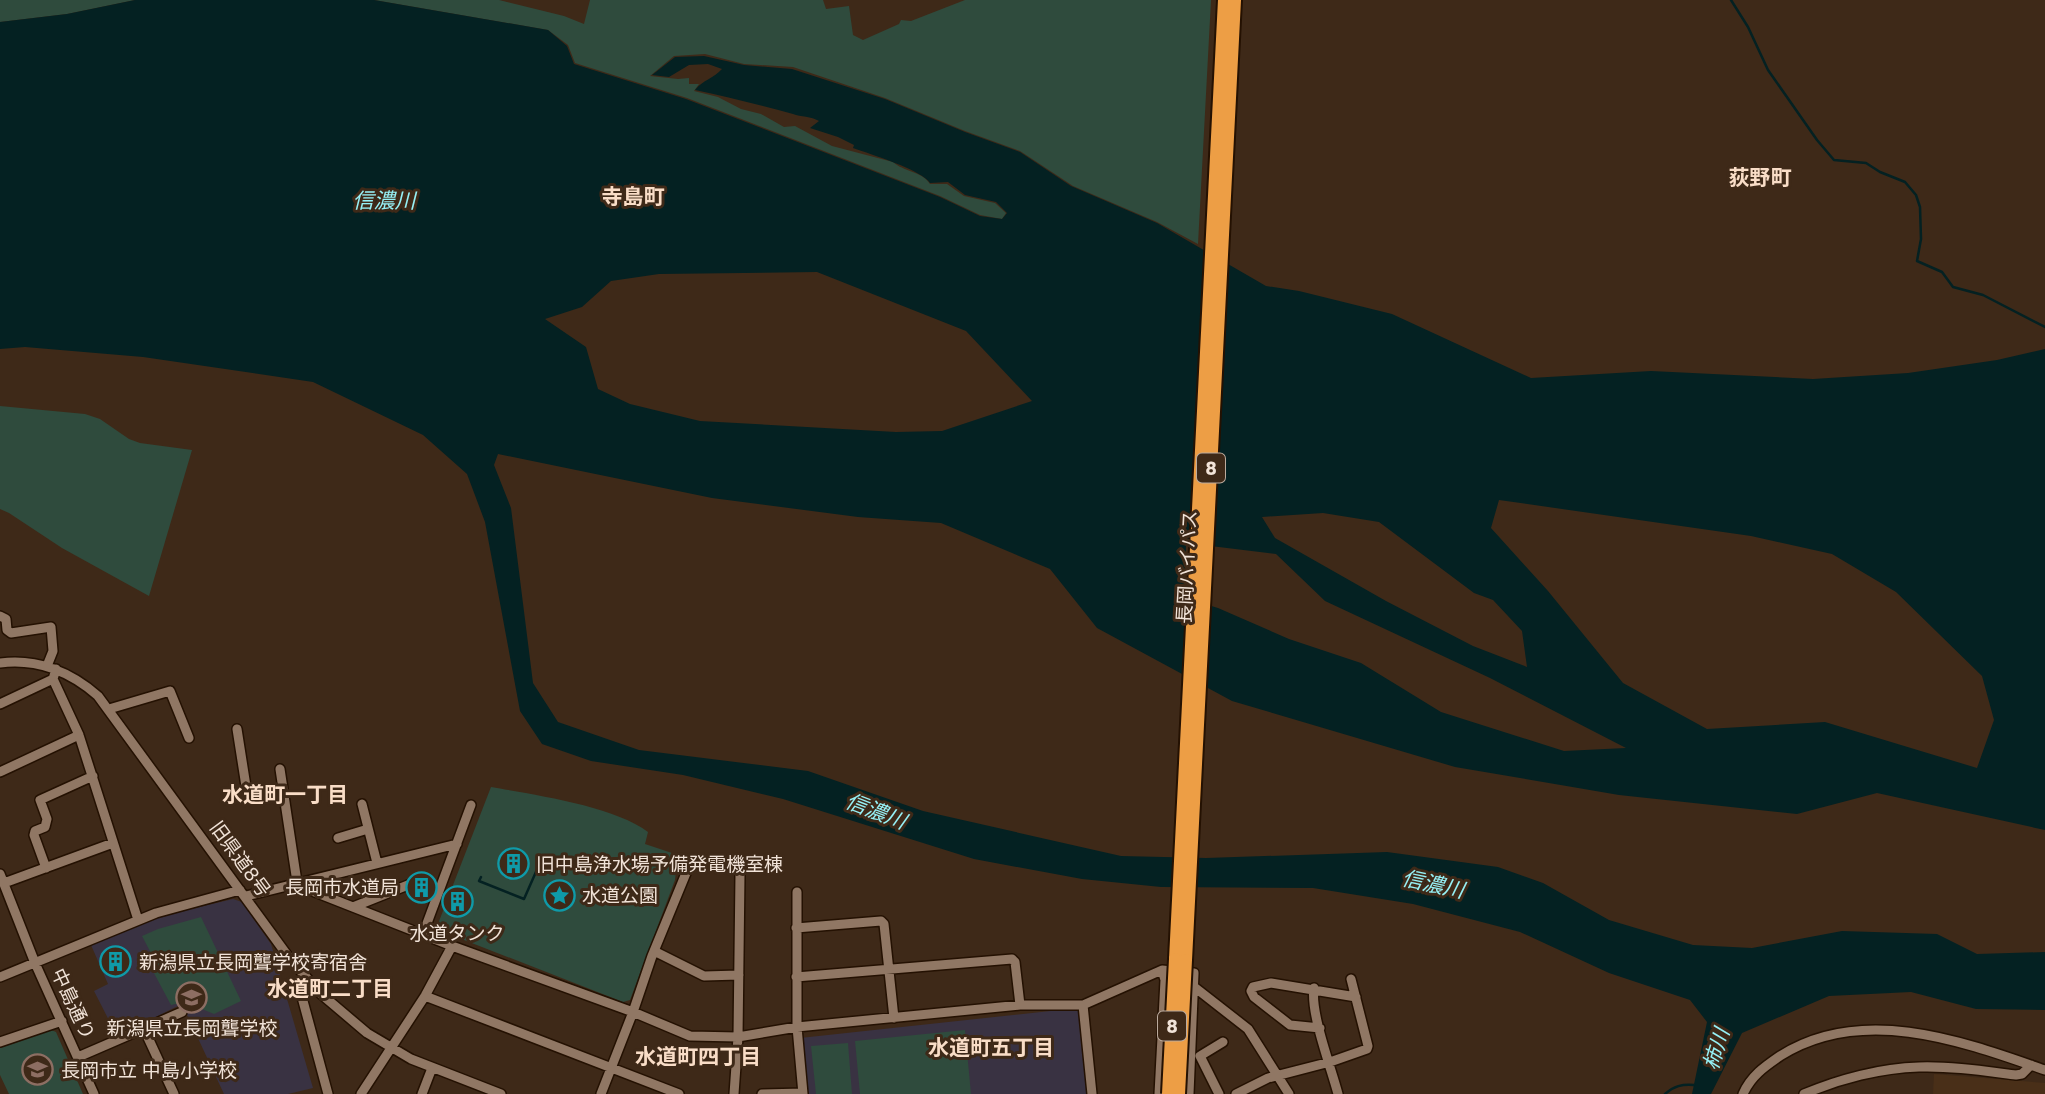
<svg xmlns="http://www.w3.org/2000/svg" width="2045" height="1094" font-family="Poppins,'Noto Sans JP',sans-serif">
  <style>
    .built { fill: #492f18 }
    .education { fill: #393242 }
    .green { fill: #2f4b3d }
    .water { fill: #042122; fill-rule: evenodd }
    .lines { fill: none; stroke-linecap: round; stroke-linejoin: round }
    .stream { stroke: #042122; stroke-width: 2.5 }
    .minor-casing { stroke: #241102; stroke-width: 12 }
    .highway-casing { stroke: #241102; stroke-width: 16 }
    .minor { stroke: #907764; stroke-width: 9 }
    .highway { stroke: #ed9e45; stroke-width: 12 }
    .highway-bridge-casing { stroke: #241102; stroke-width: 16; stroke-linecap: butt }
    .highway-bridge { stroke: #ed9e45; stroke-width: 12 }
    .labels { text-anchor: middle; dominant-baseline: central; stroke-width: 6; stroke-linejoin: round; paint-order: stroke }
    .shield { fill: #3e2918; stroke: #bbab9e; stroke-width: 2 }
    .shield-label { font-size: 18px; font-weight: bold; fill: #f1e3d8 }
    .street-label { font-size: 19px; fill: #f1e3d8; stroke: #3e2918 }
    .poi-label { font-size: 19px; fill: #f1e3d8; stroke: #3e2918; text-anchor: start }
    .neighbourhood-label { font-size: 21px; font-weight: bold; fill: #f9ddc7; stroke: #3e2918 }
    .water-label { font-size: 21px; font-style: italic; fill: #96f1f6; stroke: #3e2918 }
  </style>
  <rect width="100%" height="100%" fill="#3e2918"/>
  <path class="built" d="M 1934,1074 L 2045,1083 L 2045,1094 L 1933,1094 Z"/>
  <path class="education" d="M 233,899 L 242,902 L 271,944 L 313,1088 L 288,1094 L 224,1094 L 182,1004 L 117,1036 L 94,991 L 108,984 L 91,945 L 157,917 Z
    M 1078,1008 L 1088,1094 L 807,1094 L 800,1038 Z"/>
  <path class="green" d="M 0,0 L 135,0 L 67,14 L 0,22 Z
    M 374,0 L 499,0 L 564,16 L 584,24 L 590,0 L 823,0 L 826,9 L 849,6 L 853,35 L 863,40 L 899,24 L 901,20 L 911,21 L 965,0 L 1211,0 L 1198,244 L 1157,222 L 1073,186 L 1020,151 L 965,131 L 885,98 L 793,67 L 744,64 L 705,54 L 674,56 L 650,76 L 678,79 L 689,78 L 689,84 L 699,84 L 694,91 L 718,97 L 741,109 L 761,114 L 784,127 L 795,126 L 832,146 L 893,162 C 904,172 922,171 930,184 L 947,184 L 964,196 L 995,203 L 1006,213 L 1002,219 L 980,215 L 940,196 L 687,98 L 575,63 L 568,45 L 548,30 Z
    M 0,406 L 85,414 L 100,419 L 129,439 L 140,443 L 192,450 L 149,596 L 62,548 L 9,513 L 0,509 Z
    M 491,787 C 535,795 614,806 648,832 L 645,844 L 678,855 L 675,880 L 630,1000 L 623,1002 L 436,929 Z
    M 201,917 L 241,1001 L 214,1014 L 185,1002 L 171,1005 L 147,960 L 153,957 L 142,936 L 158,929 Z
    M 49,1029 L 56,1032 L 83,1094 L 9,1094 L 0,1075 L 0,1048 Z
    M 965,1030 L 971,1094 L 860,1094 L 855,1041 Z
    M 848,1043 L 852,1094 L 816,1094 L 811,1046 Z"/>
  <path class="water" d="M 135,0 L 374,0 L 548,30 L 567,46 L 574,64 L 686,99 L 940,197 L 980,216 L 1002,219 L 1007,213 L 996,202 L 965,195 L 948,182 L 930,183 C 922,170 870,154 853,148 L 854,145 L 838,137 L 810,128 L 819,121 C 811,116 801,117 793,114 C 760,105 728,97 695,90 C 703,80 714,78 722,69 L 708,64 L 689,65 L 669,77 L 652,75 L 675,57 L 704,56 L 744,65 L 792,69 L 885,99 L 965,132 L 1020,152 L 1071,186 L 1157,223 L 1266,286 L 1299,291 L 1392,314 L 1531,378 L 1651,371 L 1813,379 L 1908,373 L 1997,360 L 2045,349 L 2045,830 L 1877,793 L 1797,814 L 1619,795 L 1455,767 L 1232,701 L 1097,628 L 1050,569 L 941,523 L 858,517 L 712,498 L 498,454 L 494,465 L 511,508 L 533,683 L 558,722 L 639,750 L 808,771 L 923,811 L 1121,856 L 1206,858 L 1387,852 L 1498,867 L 1543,883 L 1609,920 L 1693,945 L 1752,948 L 1842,931 L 1937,934 L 1977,954 L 2045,952 L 2045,1010 L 1976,1009 L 1911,992 L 1829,996 L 1742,1033 L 1711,1094 L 1692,1094 L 1707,1022 L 1690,1000 L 1609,973 L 1520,932 L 1413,904 L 1313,888 L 1161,887 L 1082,879 L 974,859 L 783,799 L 683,775 L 591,761 L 542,744 L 520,711 L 485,522 L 467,474 L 423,435 L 313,382 L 143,357 L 25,347 L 0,349 L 0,22 L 67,14 ZM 817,272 L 966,331 L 1032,401 L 942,431 L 896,432 L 700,421 L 630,404 L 598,389 L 586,347 L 545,319 L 582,307 L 611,281 L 659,274 ZM 1499,500 L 1751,536 L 1832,554 L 1896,592 L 1982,676 L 1994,720 L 1977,768 L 1825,722 L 1707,729 L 1623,683 L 1548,591 L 1491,528 ZM 1323,513 L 1379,522 L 1474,593 L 1493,600 L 1522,631 L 1527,667 L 1473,646 L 1386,601 L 1275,538 L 1262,517 ZM 1186,543 L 1276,554 L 1325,601 L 1490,678 L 1626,748 L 1564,751 L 1441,712 L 1361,663 L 1289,639 L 1218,608 L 1185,598 Z"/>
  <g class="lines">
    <path class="stream" d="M 1731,0 L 1748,27 L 1768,70 L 1817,140 L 1834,160 L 1866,163 L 1880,172 L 1905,182 L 1916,195 L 1920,207 L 1921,239 L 1917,261 L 1942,272 L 1953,287 L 1983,295 L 2045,327
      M 481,877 L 479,881 L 524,899 L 539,865
      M 1665,1094 C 1674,1086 1682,1084 1694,1085"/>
    <defs>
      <path id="minor" d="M 0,616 L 6,619 L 7,630 L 11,633 L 51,627 L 53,651 L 47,666
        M 0,663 C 37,658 71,672 98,696 L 290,959 L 321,994 L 367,1033 L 411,1059 L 501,1094
        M 56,669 L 53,679 L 79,735 L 138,920
        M 0,704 L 53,679
        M 109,709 L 170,691 L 189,738
        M 237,729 L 248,799 L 283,792
        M 280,769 L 297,882
        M 0,772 L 79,735
        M 362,804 L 377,863
        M 338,838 L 368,829
        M 46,868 L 34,835 L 35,831 L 45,827 L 47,819 L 40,800 L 93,776
        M 0,874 L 35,963 L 94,1094
        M 297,882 L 302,887 L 452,946 L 633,1012 L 690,1036 L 738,1037 L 797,1027 L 1020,1005 L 1083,1005 L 1162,970 L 1194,973 L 1189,1094
        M 4,883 L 113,843
        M 797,892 L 797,1027 L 803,1094
        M 246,896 L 457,844
        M 353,907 L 413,883
        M 796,928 L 881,921 L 884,924 L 894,1018
        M 423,934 L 471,805
        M 654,951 L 704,976 L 739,975
        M 303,975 L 299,986 L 328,1094
        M 0,977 L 156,913 L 240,890
        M 796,977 L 1012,959 L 1015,962 L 1020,1005
        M 1193,986 L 1248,1029 L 1289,1094
        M 1314,988 C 1310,1013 1331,1067 1338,1094
        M 425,996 L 679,1094
        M 1083,1005 L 1092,1094
        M 1320,1028 L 1290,1025 L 1254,997 L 1251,991 L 1253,987 L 1271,983 L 1356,997
        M 144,1029 L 174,1094
        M 0,1042 L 62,1021
        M 78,1057 L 182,1012
        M 361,1094 L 425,996 L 452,946
        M 422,1094 L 432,1068
        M 601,1094 L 633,1012 L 652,956 L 691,861
        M 734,1094 L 738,1037 L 740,874
        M 762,1094 L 803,1093
        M 1159,1094 L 1165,980 L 1162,970
        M 1219,1094 L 1200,1056 L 1223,1042
        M 1236,1094 L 1268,1078 L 1330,1062 L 1367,1049 L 1368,1046 L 1351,979
        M 1743,1094 C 1751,1076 1764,1067 1780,1056 C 1862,1004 1962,1041 2045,1070
        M 1804,1094 C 1839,1079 1881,1068 1919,1067 C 1951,1066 1984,1071 2016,1075 L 2022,1074 L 2031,1065"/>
      <path id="highway" d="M 1175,959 L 1224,0
        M 1186,960 L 1235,0"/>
    </defs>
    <use href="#minor" class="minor-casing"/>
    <use href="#highway" class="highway-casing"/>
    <use href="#minor" class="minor"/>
    <use href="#highway" class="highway"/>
    <defs>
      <path id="highway-bridge" d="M 1168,1094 L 1175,959
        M 1179,1094 L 1186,960"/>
    </defs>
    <use href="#highway-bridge" class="highway-bridge-casing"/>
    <use href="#highway-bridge" class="highway-bridge"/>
  </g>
  <defs>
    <symbol id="building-ring" viewBox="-11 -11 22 22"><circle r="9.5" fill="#3e2918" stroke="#0f9aa8" stroke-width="1.5"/><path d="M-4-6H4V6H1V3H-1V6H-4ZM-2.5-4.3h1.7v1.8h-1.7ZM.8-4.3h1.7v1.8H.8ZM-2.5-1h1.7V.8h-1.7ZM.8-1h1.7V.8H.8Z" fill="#0f9aa8"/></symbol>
    <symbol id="sight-ring" viewBox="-11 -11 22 22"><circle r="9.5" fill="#3e2918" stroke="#0f9aa8" stroke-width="1.5"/><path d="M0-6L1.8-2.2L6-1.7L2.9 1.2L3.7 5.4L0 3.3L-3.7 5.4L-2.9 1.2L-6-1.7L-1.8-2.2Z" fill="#0f9aa8"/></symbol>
    <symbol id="school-ring" viewBox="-11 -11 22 22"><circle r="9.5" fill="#3e2918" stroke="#8d6e63" stroke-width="1.5"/><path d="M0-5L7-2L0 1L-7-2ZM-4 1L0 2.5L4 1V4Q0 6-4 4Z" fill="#8d6e63"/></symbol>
  </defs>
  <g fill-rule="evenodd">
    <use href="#building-ring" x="496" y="846" width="35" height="35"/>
    <use href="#building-ring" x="404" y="870" width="35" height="35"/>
    <use href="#sight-ring" x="542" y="878" width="35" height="35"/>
    <use href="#building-ring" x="440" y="884" width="35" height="35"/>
    <use href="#building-ring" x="98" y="944" width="35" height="35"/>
    <use href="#school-ring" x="174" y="980" width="35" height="35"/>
    <use href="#school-ring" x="20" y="1052" width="35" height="35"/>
  </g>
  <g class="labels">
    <g class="shield">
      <rect x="1197" y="453.5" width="28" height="29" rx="5"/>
      <rect x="1158" y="1011.5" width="28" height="29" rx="5"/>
    </g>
    <g class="shield-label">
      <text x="1211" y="468">8</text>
      <text x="1172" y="1026">8</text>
    </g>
    <g class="street-label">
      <text transform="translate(1187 567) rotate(-87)">長岡バイパス</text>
      <text transform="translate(240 859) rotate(54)">旧県道8号</text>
      <text transform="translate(73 1004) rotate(65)">中島通り</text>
    </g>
    <g class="poi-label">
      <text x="536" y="864">旧中島浄水場予備発電機室棟</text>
      <text x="399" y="887" text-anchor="end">長岡市水道局</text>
      <text x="582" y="895">水道公園</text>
      <text x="457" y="933" text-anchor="middle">水道タンク</text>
      <text x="139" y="962">新潟県立長岡聾学校寄宿舎</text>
      <text x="192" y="1028" text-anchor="middle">新潟県立長岡聾学校</text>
      <text x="61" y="1070">長岡市立 中島小学校</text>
    </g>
    <g class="neighbourhood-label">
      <text x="1760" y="177">荻野町</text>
      <text x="633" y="196">寺島町</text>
      <text x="285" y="794">水道町一丁目</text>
      <text x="330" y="988">水道町二丁目</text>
      <text x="991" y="1047">水道町五丁目</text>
      <text x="698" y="1056">水道町四丁目</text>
    </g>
    <g class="water-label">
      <text x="384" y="200">信濃川</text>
      <text transform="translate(876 811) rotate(21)">信濃川</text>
      <text transform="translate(1433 884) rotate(12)">信濃川</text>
      <text transform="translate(1716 1049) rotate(-73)">柿川</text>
    </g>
  </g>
</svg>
